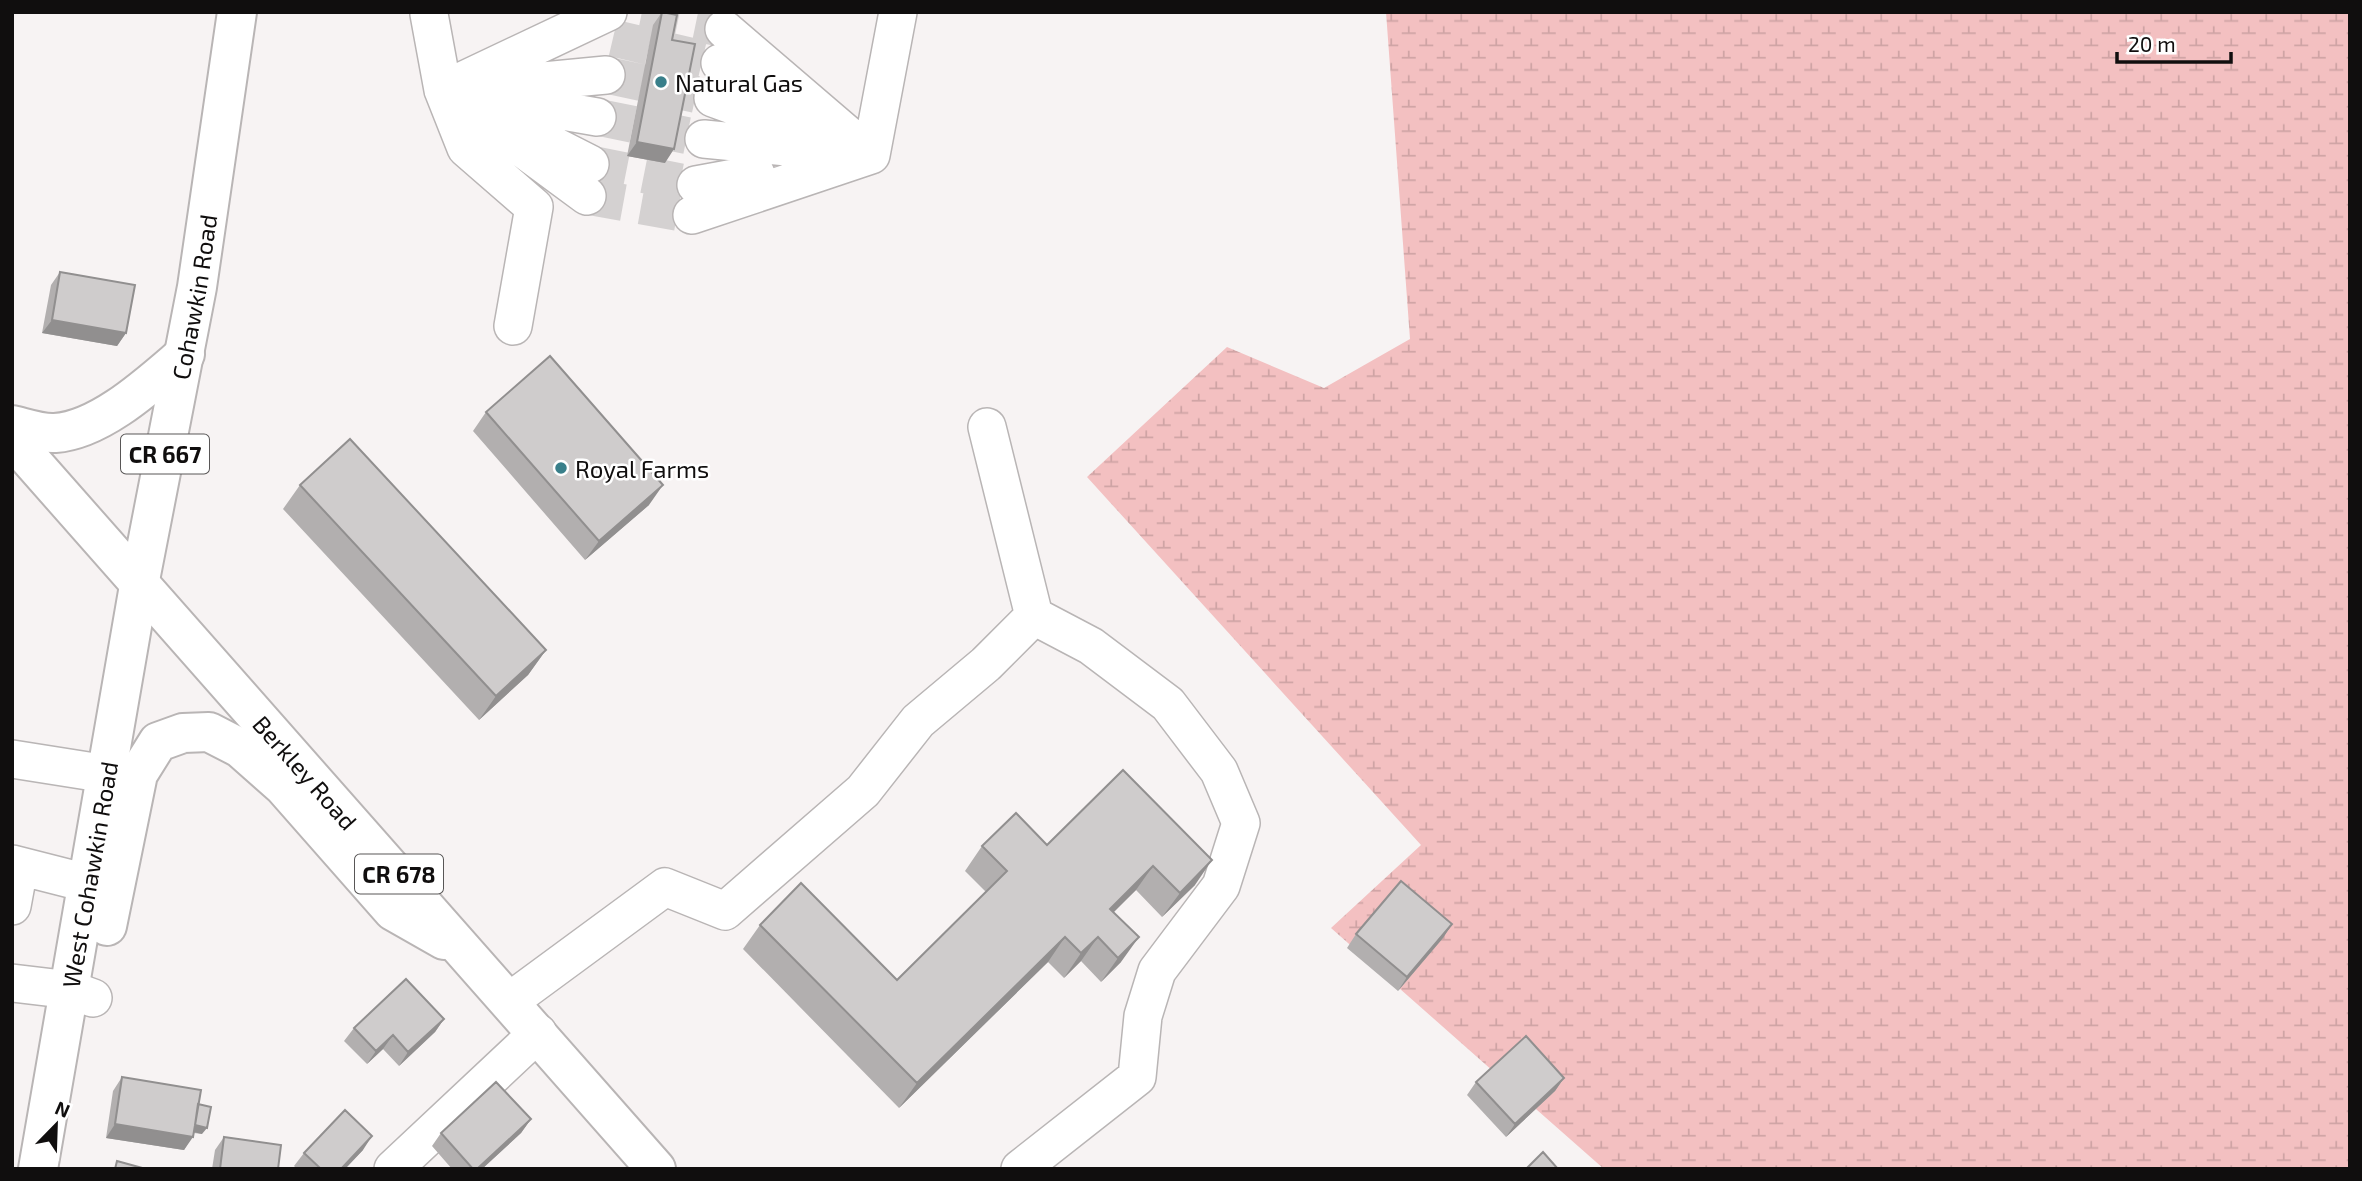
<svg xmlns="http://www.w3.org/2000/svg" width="2362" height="1181" font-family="'Exo 2',sans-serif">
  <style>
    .wetland { fill: url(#wetland-marsh) }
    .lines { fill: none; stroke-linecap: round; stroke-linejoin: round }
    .minor-tunnel { stroke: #d4d1d1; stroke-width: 37; stroke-dasharray: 37 18; stroke-linecap: butt }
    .minor-casing { stroke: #b9b5b5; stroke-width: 40 }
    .major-casing { stroke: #b9b5b5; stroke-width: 42 }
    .minor { stroke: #fff; stroke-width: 37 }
    .major { stroke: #fff; stroke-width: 38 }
    .wall { fill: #b2afaf }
    .shaded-wall { fill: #918f8f }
    .building { fill: #cfcccc; stroke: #918f8f; stroke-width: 2 }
    .poi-dot { fill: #397f8a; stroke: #fff; stroke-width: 2.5 }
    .labels { text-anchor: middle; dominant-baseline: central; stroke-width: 5; stroke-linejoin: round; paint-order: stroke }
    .shield { fill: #fff; stroke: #585656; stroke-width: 2 }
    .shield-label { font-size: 23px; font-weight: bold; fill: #100e0e }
    .poi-label { font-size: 24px; fill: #100e0e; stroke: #fff; text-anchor: start }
    .street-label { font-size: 24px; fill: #100e0e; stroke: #fff }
  </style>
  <defs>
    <pattern id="wetland-marsh" width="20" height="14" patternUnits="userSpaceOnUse" patternTransform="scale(1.75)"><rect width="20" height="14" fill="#f3c0c1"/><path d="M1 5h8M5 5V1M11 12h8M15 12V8" fill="none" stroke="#cfa4a5"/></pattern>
  </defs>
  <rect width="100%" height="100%" fill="#f7f3f3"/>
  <path class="wetland" d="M 1386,12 L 2350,12 L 2350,1169 L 1604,1169 L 1331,928 L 1421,845 L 1087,477 L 1227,347 L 1324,388 L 1410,339 Z"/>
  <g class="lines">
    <path class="minor-tunnel" d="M 642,12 L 724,29
      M 613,38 L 720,63
      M 606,75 L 713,98
      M 597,117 L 704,139
      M 590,164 L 696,185
      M 587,196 L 692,215"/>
    <defs>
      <path id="minor" d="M 429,14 L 443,90 L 466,148 L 534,207 L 513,326
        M 724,29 L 871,155
        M 720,63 L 778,98
        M 468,88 L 606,75
        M 443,90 L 608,12
        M 443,90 L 587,196
        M 488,98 L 597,117
        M 713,98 L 850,148
        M 531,134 L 590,164
        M 704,139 L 818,150
        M 871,155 L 898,12
        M 696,185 L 756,174
        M 692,215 L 871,155
        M 12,759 L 107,774 L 136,774
        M 12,864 L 114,890
        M 12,906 L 19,868
        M 12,983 L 71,990 L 93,998
        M 510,1001 L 665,887 L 725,911 L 863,791 L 918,721 L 986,664 L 1034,616 L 987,427
        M 393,1169 L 538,1033
        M 1020,1169 L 1137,1077 L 1143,1016 L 1157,971 L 1221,886 L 1241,823 L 1219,771 L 1168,704 L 1091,646 L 1034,616"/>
      <g id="major">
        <path d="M 12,425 C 25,428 42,434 55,433 C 101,430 151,383 185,354"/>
        <path id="s1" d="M 12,439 L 656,1169"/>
        <path d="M 107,926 L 138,774 L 158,742 L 183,733 L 209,732 L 240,748 L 283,786 L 393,911 L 444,940"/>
        <path id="s2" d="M 38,1169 L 140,580 L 197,287 L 237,12"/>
      </g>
    </defs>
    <use href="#minor" class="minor-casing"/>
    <use href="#major" class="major-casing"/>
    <use href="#minor" class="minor"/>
    <use href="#major" class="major"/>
  </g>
  <path class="wall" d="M 662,12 L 672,40 L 665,163 L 627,156 L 653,25 Z
    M 60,272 L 126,333 L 117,346 L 42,333 L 51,285 Z
    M 486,412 L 649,505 L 585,560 L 473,431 Z
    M 300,485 L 546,650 L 528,675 L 479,720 L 283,509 Z
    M 1123,770 L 1195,885 L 1162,917 L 1136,890 L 1113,912 L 1121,962 L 1101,982 L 1081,961 L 1064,978 L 1048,962 L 899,1108 L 743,949 L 760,925 L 897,980 L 986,892 L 965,871 L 982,846 L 1047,845 Z
    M 1452,924 L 1443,938 L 1398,991 L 1347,948 L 1356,934 Z
    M 444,1019 L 435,1032 L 399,1066 L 383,1049 L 367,1064 L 344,1041 L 354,1028 Z
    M 122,1077 L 198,1104 L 202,1134 L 194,1133 L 184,1150 L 106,1138 L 113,1091 Z
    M 1564,1078 L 1555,1091 L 1506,1137 L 1467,1095 L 1476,1082 Z
    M 531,1119 L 521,1133 L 482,1169 L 452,1169 L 432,1146 L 441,1133 Z
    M 224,1137 L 278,1169 L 212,1169 L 215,1150 Z
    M 363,1150 L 345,1169 L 297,1169 L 294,1166 L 304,1153 Z"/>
  <path class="shaded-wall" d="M 637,142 L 674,149 L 665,163 L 627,156 Z
    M 52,320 L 126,333 L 117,346 L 42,333 Z
    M 663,485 L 649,505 L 585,560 L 599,541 Z
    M 546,650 L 528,675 L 479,720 L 496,696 Z
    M 1212,860 L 1195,885 L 1162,917 L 1180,893 Z
    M 1153,866 L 1136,890 L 1093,933 L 1110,909 Z
    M 1452,924 L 1443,938 L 1398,991 L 1407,977 Z
    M 1065,937 L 1048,962 L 899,1108 L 917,1083 Z
    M 1098,937 L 1081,961 L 1064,978 L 1081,953 Z
    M 1139,937 L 1121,962 L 1101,982 L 1118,958 Z
    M 444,1019 L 435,1032 L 399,1066 L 408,1052 Z
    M 393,1035 L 383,1049 L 367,1064 L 376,1051 Z
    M 1564,1078 L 1555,1091 L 1506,1137 L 1515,1124 Z
    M 531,1119 L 521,1133 L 482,1169 L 477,1169 Z
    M 115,1124 L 193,1137 L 184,1150 L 106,1138 Z
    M 193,1125 L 207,1128 L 202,1134 L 189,1131 Z
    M 372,1136 L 363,1150 L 345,1169 L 341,1169 Z"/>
  <path class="building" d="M 662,12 L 677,15 L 672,40 L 695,44 L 674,149 L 637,142 Z
    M 60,272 L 135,285 L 126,333 L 52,320 Z
    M 550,356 L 663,485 L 599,541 L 486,412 Z
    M 350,439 L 546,650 L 496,696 L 300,485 Z
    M 1123,770 L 1212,860 L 1180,893 L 1153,866 L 1110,909 L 1139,937 L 1118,958 L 1098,937 L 1081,953 L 1065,937 L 917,1083 L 760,925 L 801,883 L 897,980 L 1007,871 L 982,846 L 1016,813 L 1047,845 Z
    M 1401,881 L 1452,924 L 1407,977 L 1356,934 Z
    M 406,979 L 444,1019 L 408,1052 L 393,1035 L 376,1051 L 354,1028 Z
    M 1526,1036 L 1564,1078 L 1515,1124 L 1476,1082 Z
    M 122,1077 L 201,1090 L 193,1137 L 115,1124 Z
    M 496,1082 L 531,1119 L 477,1169 L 473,1169 L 441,1133 Z
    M 198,1104 L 211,1107 L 207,1128 L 195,1125 Z
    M 345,1110 L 372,1136 L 341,1169 L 321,1169 L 304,1153 Z
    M 224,1137 L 281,1145 L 278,1169 L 220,1169 Z
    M 1543,1152 L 1558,1169 L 1526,1169 Z
    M 117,1161 L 146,1169 L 115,1169 Z"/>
  <g class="poi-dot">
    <circle cx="661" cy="82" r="7"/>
    <circle cx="561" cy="468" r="7"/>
  </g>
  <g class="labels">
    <g class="shield">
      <rect x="121" y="434.5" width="88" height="39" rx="5"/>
      <rect x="355" y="854.5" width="88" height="39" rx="5"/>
    </g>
    <g class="shield-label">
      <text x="165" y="454">CR 667</text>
      <text x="399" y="874">CR 678</text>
    </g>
    <g class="poi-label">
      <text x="675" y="82">Natural Gas</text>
      <text x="575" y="468">Royal Farms</text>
    </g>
    <g class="street-label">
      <text stroke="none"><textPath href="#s2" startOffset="886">Cohawkin Road</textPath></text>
      <text stroke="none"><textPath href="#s1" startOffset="444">Berkley Road</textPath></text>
      <text stroke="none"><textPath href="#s2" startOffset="299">West Cohawkin Road</textPath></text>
    </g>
  </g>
  <rect width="2362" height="1181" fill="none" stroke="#100e0e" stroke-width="28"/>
  <g transform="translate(56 1125) rotate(23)" stroke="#ffffff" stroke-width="5" paint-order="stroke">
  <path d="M0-5L12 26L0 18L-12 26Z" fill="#100e0e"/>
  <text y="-10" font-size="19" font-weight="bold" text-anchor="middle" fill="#100e0e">N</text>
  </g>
  <path d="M2117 52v10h114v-10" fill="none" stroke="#100e0e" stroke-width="3.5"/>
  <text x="2128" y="52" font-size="21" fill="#100e0e" stroke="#ffffff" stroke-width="5" paint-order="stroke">20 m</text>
</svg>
